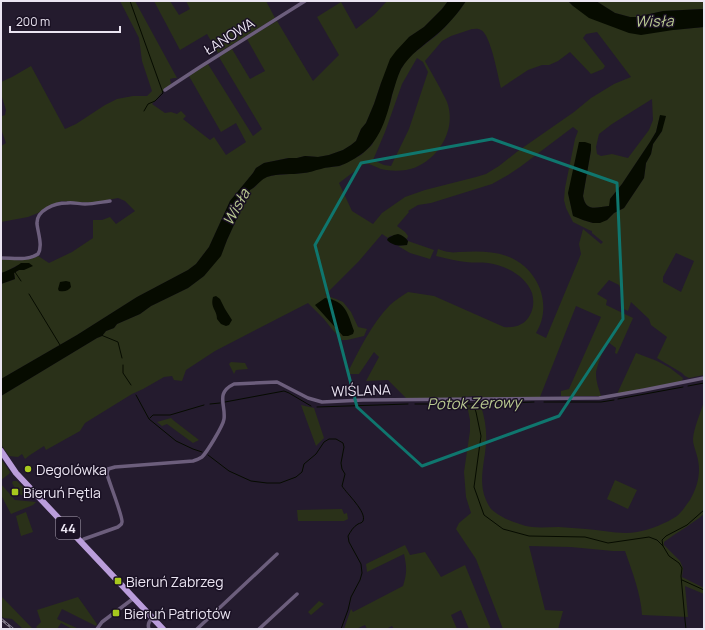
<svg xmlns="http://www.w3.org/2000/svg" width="705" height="630" font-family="Manrope,sans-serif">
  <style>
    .green { fill: #2a3119; fill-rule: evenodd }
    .water { fill: #060b00 }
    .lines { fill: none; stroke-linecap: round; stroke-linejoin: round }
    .stream { stroke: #060b00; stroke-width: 1 }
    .minor { stroke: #6c5e7c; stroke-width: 3.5 }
    .primary { stroke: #ba9ddb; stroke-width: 6 }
    .rail-casing { stroke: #837c8c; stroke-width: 2.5 }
    .rail { stroke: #1a1124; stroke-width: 1; stroke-dasharray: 3; stroke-linecap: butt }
    .marked { fill: none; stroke: #0f766e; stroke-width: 3; stroke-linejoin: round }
    .poi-dot { fill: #a7c81e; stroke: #1a1124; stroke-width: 1.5 }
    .labels { text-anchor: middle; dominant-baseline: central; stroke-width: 3; stroke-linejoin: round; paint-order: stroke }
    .shield { fill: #1a1124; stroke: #aca5b4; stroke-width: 1 }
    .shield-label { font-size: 13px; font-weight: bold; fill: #ebe5f2 }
    .street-label { font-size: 14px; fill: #ebe5f2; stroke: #1a1124 }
    .poi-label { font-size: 14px; fill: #ebe5f2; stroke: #1a1124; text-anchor: start }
    .water-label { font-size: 15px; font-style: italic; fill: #baca91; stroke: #1a1124 }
  </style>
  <rect width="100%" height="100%" fill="#241b2e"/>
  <path class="green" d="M 120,1 L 135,1 L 177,78 L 174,78 L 170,79 L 171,84 L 164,90 L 152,104 L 165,113 L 171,112 L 177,114 L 181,111 L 186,116 L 183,119 L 210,140 L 214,137 L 226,155 L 246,142 L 236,123 L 221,132 L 189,76 L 208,64 L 253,136 L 262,129 L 219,57 L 232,49 L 250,79 L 265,71 L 247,39 L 277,21 L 313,81 L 339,55 L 317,17 L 341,2 L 356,29 L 374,15 L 387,1 L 448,1 L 442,9 L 424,27 L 409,37 L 381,83 L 374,104 L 366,123 L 361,129 L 356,141 L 351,145 L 343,150 L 329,155 L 318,157 L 305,156 L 297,158 L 288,158 L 264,163 L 256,168 L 253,173 L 230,201 L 209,247 L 196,264 L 188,270 L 137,297 L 77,335 L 1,379 L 1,284 L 15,279 L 14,273 L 19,270 L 24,270 L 18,265 L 5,272 L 1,273 L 1,259 C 14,260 27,262 38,256 L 49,263 L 72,252 L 93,238 L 93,220 L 102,220 L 110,217 L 116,224 L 135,211 L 125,201 L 118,198 L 92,203 L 61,201 L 45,208 L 38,213 L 28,217 L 1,222 L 1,146 L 6,143 L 1,129 L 1,116 L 2,116 L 5,115 L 6,110 L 1,94 L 1,82 L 12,77 L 31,66 L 65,129 L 76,124 L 105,105 L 117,99 L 133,96 L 147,96 L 152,91 L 142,61 L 139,38 Z
    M 154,1 L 170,1 L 179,15 L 190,9 L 186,1 L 266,1 L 275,18 L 218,53 L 207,34 L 180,50 Z
    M 466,1 L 568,1 L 573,6 L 673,30 L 704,27 L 704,375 L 689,378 L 685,376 L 682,373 L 657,358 L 667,337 L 651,325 L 649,319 L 631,302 L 628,311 L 622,308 L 623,296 L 619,285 L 609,280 L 597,294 L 607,300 L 606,305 L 633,318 L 617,354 L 615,353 L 616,348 L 608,342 C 604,347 596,368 596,374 C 596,382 599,389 601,396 L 561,396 L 561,391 L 569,389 L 601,317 L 576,306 L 540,397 L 473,398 L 473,396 L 464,397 L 464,398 L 406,398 L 388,380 L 366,381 L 379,357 L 374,352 L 359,374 L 347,374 C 358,352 372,323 390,305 C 395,300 402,296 408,292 L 434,296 L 504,327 C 515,328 525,325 530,315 C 534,308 534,300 532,293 C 526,276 505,265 488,263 C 481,262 473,263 466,262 C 456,261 446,258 436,256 L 438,249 C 442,250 446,252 450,252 C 453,253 456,252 459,252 C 482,251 505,250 524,266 C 532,273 538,282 541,292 C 545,306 544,320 536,333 L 546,338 L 581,254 L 579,244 L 583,229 L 601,244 L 603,242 L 592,233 L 592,231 L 589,230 L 573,222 L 566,208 L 564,200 L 565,188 L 575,139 L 578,131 L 573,127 L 520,167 L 508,175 L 492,184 L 431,203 L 418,205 L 408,211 L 409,212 L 397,226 L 405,232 L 408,236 L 407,239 L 400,235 L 390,236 L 388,238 L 382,234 L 359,261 L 325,295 L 336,299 L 343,302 L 351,312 L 358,327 L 367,329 L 364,336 L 347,340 L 342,340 L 331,328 L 324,319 L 308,303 L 215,351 L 186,370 L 182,381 L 174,380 L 172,376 L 164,377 L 143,389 L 132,394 L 85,423 L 80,431 L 46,450 L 44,446 L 30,455 L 25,459 L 22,454 L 18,457 L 9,456 L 1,444 L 1,396 L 97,338 L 102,336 L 106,331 L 114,328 L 117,324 L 140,314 L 151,306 L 188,288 L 204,276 L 221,255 L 227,240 L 250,190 L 255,187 L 261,180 L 266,177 L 276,175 L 305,173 L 322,168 L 340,166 L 361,155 L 372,145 L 390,104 L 396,80 L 400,71 L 407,59 L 414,53 L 437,35 L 446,26 L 460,10 ZM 472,29 C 474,29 478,28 481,30 C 491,35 498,77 501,88 L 528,70 L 542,65 L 549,65 L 558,61 L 570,52 L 591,74 L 603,69 L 605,66 L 583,38 L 586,34 L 597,32 L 631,77 L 614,84 L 591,98 L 574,112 L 518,151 L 499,166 L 486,174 L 476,177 L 425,190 L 405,197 L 382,213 L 373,224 L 352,211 L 339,183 L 364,164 C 370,163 375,167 381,169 C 389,171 398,171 406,170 C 435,165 458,131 447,102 C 445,97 442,93 440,88 C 435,79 430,70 425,61 L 442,41 L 451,36 ZM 417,58 L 423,62 L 428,72 L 409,129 L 391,166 L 384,165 L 373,160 L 385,132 L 402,84 ZM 652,99 L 653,120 L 649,130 L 628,158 L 612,154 L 601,156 L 597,154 L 596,147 L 599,134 L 612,124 ZM 660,116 L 662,131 L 653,144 L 651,154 L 646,163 L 644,178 L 624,208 L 614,213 L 607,220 L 593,223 L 583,220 L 573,215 L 568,193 L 591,150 L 583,196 C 586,213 597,207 610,206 L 610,199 L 622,184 L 650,142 L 656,132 ZM 676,253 L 694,261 L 681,292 L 663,282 L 663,277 Z
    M 596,1 L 704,1 L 704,9 L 663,11 L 636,17 L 630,17 L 615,13 Z
    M 408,241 L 434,250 L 430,259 L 410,253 L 398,246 L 407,245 Z
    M 636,353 L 657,361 L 670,368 L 683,378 L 682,381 L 617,394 Z
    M 231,362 L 245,363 L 248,369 L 236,370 L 234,374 L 229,364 Z
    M 704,401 L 704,514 C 691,525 677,532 664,542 L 664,545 L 680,561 L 683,568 L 682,577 L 704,588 L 704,594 L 685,586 L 688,617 L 642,615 C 641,594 632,571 625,551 L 613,551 L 571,547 L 529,546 L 545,610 L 563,611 L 558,629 L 503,629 L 476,559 L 456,529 L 459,523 L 471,513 L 466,497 L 464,472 L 470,431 L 470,420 L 467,405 L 481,406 C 485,419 487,431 486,444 C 484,468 476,487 491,509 C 495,513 501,516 506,519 C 514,522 523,526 532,527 C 541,528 550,527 559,527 C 568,528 577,528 586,529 C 603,530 620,535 637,532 C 649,530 667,523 677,516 C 682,512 686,505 690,500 C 697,488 701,474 698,460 C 697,453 693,446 693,439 C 694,427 701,412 704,401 Z
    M 301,405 L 314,408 L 324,438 L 316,446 Z
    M 171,418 L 173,420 L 199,440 L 193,443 L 167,424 L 162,426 L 157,422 Z
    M 1,459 L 10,472 L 9,474 L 1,480 Z
    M 615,480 L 637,490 L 628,509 L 607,499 Z
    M 13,481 L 17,481 L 31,495 C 20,499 17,491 12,483 Z
    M 1,484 L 15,500 L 36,502 L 33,505 L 11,514 L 1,495 Z
    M 342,509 L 344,514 L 347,513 L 348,519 L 344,521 L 298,521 L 297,510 Z
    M 26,512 L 33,532 L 21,536 L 16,516 Z
    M 405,545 L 410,555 L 425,552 L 441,577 L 465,565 L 491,629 L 469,629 L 461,610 L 451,615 L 457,629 L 394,629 L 392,626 L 386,629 L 367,629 L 365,625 L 356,629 L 344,629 L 351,609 L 353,612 L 403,586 C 407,573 407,568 404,554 L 367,572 L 366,564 Z
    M 1,596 L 33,629 L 23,629 L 12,619 L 4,618 L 1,616 Z
    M 78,597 L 97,624 L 96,626 L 62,609 L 57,619 L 79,629 L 72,629 L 61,623 L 57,629 L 38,629 L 36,627 L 41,622 L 37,610 Z
    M 319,601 L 324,604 L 311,615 L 308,612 Z"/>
  <path class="water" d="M 448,1 L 466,1 C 458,13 448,25 436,35 C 423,46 410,54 401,69 C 397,77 395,86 392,95 C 387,116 380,142 360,155 C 354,159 346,164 339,166 C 333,167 326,167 321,169 C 315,170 309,173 303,173 C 291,175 278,173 267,177 C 260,180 256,187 250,190 L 227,240 L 221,256 L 204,276 L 188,288 L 151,306 L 140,314 L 117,324 L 114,328 L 106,331 L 102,336 L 97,338 L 1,396 L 1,379 L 77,335 L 137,297 L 188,270 L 196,264 L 209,247 L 230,201 L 253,173 L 256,168 L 264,163 L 289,158 L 297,158 L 305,156 L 318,157 L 329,155 L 343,150 L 351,145 L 356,141 L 361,129 L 366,123 L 374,104 L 381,83 L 390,59 L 396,51 L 409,37 L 424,27 L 442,9 Z
    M 568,1 L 596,1 L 615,13 L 630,17 L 636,17 L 663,11 L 704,9 L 704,27 L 673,30 L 641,35 L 629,33 L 589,18 L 573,6 Z
    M 660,115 L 666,116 L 662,131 L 653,144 L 651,154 L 646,163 L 644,178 L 624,208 L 614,213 L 607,220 L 600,223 L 593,223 L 583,220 L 573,216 L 568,193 L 579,142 L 585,142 L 591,144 L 591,150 L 583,196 C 586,213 597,207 609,206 L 610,199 L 622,184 L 650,142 L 656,132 Z
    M 398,234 C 402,235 406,238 408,241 L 407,245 C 399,246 393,246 387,240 L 388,238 L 394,235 Z
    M 21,263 L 29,263 L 33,266 L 24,270 L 19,270 L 14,273 L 15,279 L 1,284 L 1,273 C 7,271 16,267 21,263 Z
    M 66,281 L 70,282 L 71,287 C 68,291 65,292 59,291 L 58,289 L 60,282 Z
    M 216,296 L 220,299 L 225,309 L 232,320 L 229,325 L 226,326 L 221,324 L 217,319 C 217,310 210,308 213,297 Z
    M 325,298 C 346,301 348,314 354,331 L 353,334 L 348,336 L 343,336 L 315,305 Z"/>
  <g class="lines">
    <path class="stream" d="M 130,1 L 163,93 L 155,101 L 148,104 L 144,111
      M 15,272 L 21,281
      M 29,294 L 60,345
      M 101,335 L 118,342 L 122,358
      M 123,365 L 123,373 L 131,385
      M 688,386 L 704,383
      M 136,395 L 149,419 L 176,441 L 193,449 L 202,452
      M 618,399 L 683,387
      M 225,402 L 284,391 L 289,393 L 311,406
      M 544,402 L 601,402 L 614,400
      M 210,404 L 220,403
      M 415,404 L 473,404 L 534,402
      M 473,404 L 476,412 L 481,436 L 474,487 L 484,515 L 503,529 L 529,536 L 585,537 L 608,543 L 649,537 L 657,540 L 663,546
      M 317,407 L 408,404
      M 150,418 L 153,415 L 170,415 L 204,405
      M 208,455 L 229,471 L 251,481 L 267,483 L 280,483 L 296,477 L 302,472 L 304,464 L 316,454 L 324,442 L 329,439 L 336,439 L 343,443 L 344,447 L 341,463 L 342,469 L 345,474 L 342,486 C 347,494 367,512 363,521 C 362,523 360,523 358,524 C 353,527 351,531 348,536 L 349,542 L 361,564 L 362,573 L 360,580 L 351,597 L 348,610 L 341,629
      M 682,580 L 704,590
      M 686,629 L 685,620 L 681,576 L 682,568 L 679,563 L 669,556 L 663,546 L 662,540 L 666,536 L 687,525 L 704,510"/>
    <path class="minor" d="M 165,90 L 200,67 L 305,1
      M 1,258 C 14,258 27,261 38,254 C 43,246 38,233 37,224 C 36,210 55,203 67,203 C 73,202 79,204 85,204 C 93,204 102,202 110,201
      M 81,542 L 84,539 L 118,527 C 120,525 122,525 122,522 C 123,517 109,482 107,474 L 108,469 L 115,467 L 193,461 C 196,460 199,459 202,457 C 207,452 223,426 224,419 C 226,405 215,393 234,384 L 277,382 L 308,398 L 322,402 L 363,400 L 599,398 L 644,390 L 704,378
      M 97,629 L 102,622 L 134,598
      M 149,629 C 147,624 149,621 153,618
      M 197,629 L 277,554
      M 259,629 L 297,594"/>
    <path class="primary" d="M 1,451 L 16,473 L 163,629"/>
    <defs>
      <path id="rail" d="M 1,619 L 13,629"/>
    </defs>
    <use href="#rail" class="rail-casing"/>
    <use href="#rail" class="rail"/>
  </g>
  <path class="marked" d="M 492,139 L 617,183 L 623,319 L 559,416 L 422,466 L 357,407 L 315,245 L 361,163 Z"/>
  <g class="poi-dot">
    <circle cx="28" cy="469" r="4"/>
    <rect x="11" y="488" width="8" height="8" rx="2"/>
    <rect x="114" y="577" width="8" height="8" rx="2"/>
    <rect x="112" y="609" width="8" height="8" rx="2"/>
  </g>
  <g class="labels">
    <rect class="shield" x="56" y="517" width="24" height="22" rx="3"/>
    <g class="shield-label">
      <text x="68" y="528">44</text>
    </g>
    <g class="street-label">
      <text transform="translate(229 36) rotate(-32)">ŁANOWA</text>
      <text transform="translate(361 390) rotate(-2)">WIŚLANA</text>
    </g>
    <g class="poi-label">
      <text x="36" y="469">Degolówka</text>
      <text x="23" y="492">Bieruń Pętla</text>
      <text x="126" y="581">Bieruń Zabrzeg</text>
      <text x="124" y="613">Bieruń Patriotów</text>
    </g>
    <g class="water-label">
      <text transform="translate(654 21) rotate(-1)">Wisła</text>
      <text transform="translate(236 207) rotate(-61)">Wisła</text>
      <text transform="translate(474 403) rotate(-1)">Potok Zerowy</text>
    </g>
  </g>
  <rect width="705" height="630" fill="none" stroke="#ebe5f2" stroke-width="4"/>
  <path d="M10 26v6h110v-6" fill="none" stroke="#ebe5f2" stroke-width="2"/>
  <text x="16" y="26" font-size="12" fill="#ebe5f2" stroke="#1a1124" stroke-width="3" paint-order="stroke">200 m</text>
</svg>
